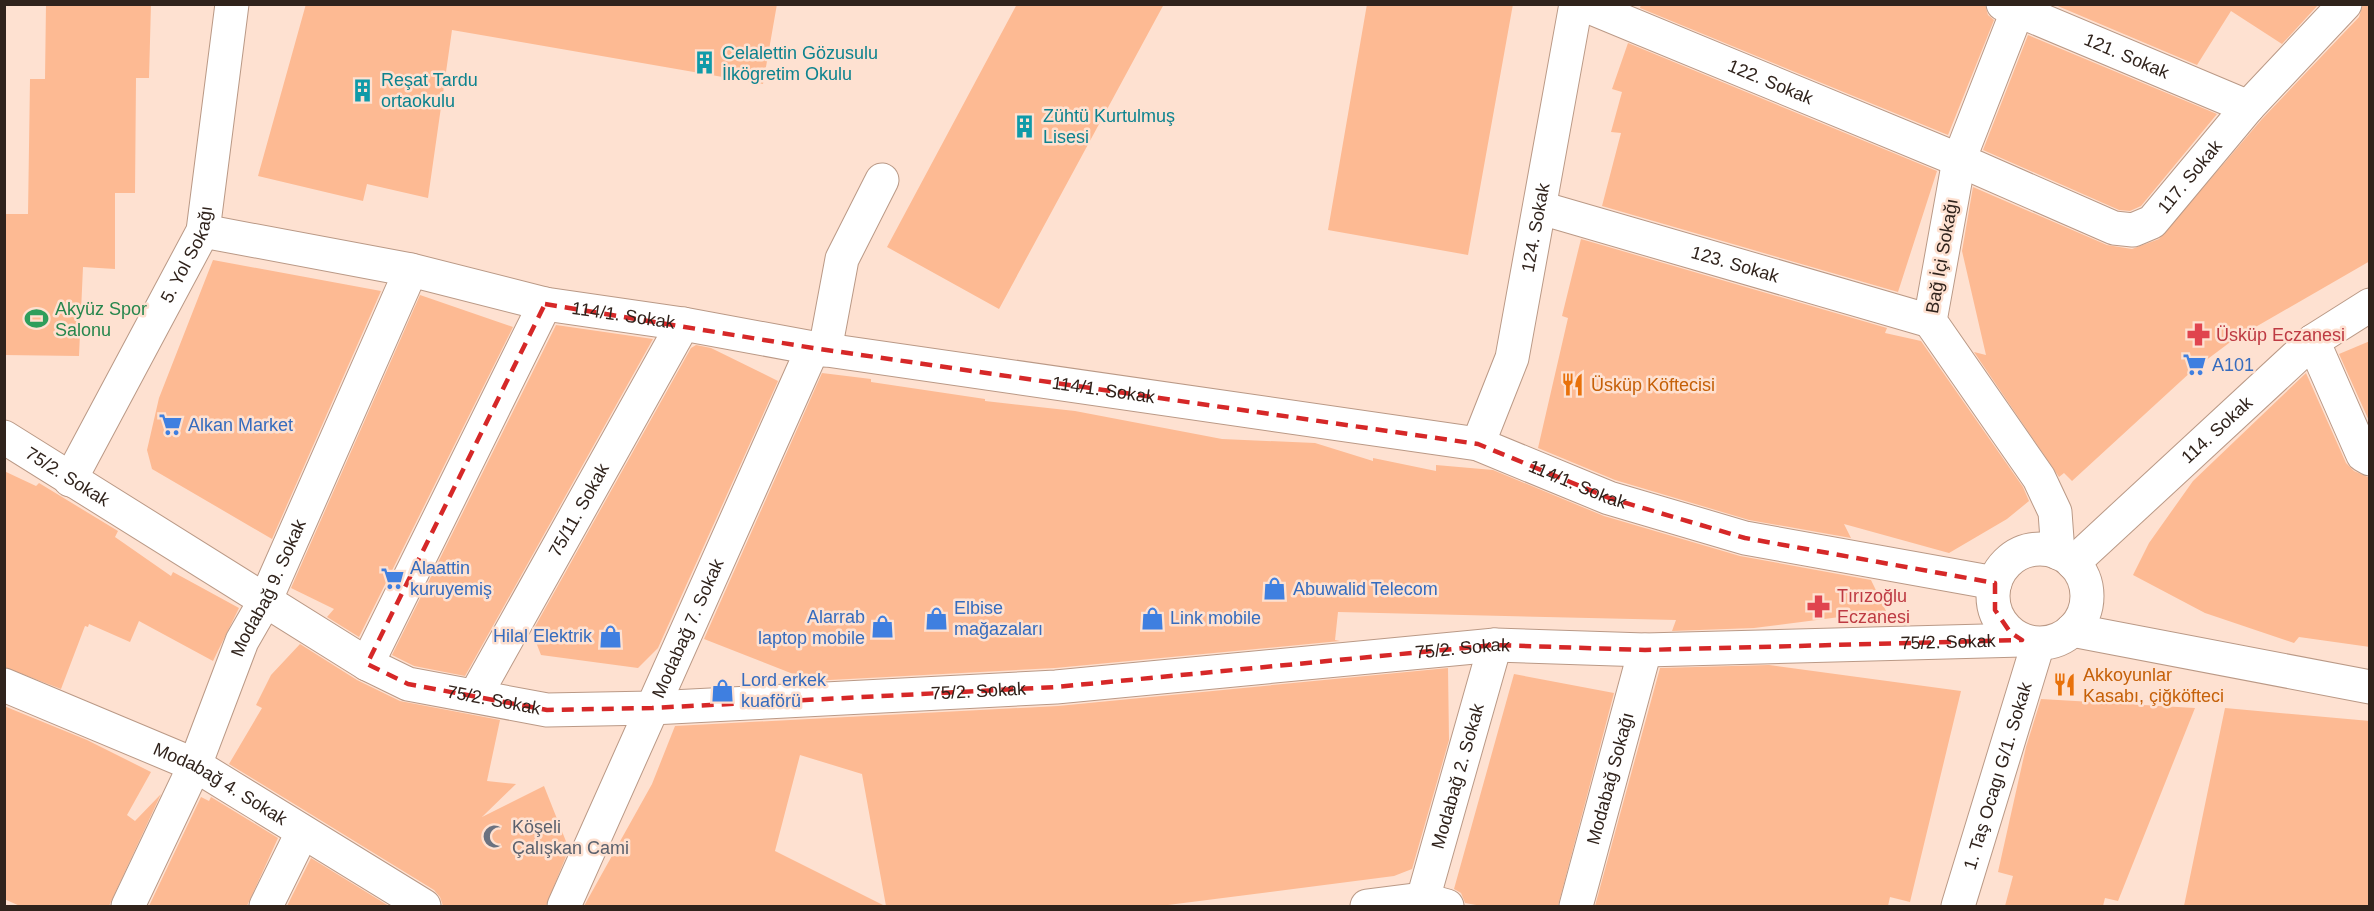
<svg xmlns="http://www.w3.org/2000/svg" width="2374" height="911" font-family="Arial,sans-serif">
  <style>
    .building { fill: #fdba93 }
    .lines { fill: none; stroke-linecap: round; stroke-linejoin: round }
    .minor-casing { stroke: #ba9986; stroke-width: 35 }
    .minor { stroke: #fff; stroke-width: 33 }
    .marked { fill: none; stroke: #d62828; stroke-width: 4.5; stroke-dasharray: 12 8; stroke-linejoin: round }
    .labels { text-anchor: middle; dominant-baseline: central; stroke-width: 5; stroke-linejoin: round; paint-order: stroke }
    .culture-label { font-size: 18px; fill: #0d838f; stroke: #fee1d1; text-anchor: start }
    .street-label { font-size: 18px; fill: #30231c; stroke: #fee1d1 }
    .leisure-label { font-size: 18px; fill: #27864d; stroke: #fee1d1; text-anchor: start }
    .health-label { font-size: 18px; fill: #be3a42; stroke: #fee1d1; text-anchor: start }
    .shop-label { font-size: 18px; fill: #366cbe; stroke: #fee1d1; text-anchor: start }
    .food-label { font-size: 18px; fill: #c56008; stroke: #fee1d1; text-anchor: start }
    .worship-label { font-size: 18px; fill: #5b616d; stroke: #fee1d1; text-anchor: start }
  </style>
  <rect width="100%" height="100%" fill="#fee1d1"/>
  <path class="building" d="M 46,4 L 151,4 L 149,78 L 136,78 L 135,193 L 115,193 L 115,269 L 83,267 L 79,356 L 4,355 L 4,214 L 28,214 L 30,79 L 45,79 Z
    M 306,4 L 777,4 L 763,84 L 452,30 L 428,198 L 367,184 L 363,201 L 258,176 Z
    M 1017,4 L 1164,4 L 999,309 L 887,247 Z
    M 1367,4 L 1513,4 L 1468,255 L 1328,230 Z
    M 1641,4 L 1985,4 L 1988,15 L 1994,20 L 1948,135 L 1640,8 Z
    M 2053,4 L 2319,4 L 2282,44 L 2231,11 L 2197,65 Z
    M 2363,4 L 2370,4 L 2370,261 L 2233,340 L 2193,370 L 2072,481 L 2064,473 L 2059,477 L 1974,352 L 1986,355 L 1962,251 L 1973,187 L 2107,245 L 2132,249 L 2159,239 L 2262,119 L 2359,17 Z
    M 2028,35 L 2217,114 L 2141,206 L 2130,211 L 2119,210 L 1983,150 Z
    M 1628,43 L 1937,171 L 1898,292 L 1602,206 L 1621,133 L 1611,132 L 1622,92 L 1612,89 Z
    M 1581,239 L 1887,328 L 1885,333 L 1921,341 L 2023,487 L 2029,501 L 2007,519 L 1949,553 L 1844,524 L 1851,538 L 1749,520 L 1615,480 L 1538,448 L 1568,318 L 1562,316 Z
    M 213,260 L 381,291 L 272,539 L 152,469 L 147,450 L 159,398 Z
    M 420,295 L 513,327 L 359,637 L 327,617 L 334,609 L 291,588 Z
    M 556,325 L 653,339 L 465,676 L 414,666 L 392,655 Z
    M 2370,341 L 2370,423 L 2339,354 Z
    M 696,345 L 711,348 L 778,381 L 658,648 L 638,668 L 541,655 L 532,632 L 691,348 Z
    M 822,373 L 871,379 L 871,382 L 985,399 L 985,401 L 1075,411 L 1222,439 L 1315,443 L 1373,461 L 1373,458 L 1436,471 L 1436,465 L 1493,470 L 1604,516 L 1740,556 L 1871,580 L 1886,611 L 1754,628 L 1672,631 L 1676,620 L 1338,612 L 1335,640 L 1340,641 L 1055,668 L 811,681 L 704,639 Z
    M 2306,373 L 2346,463 L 2354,471 L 2370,478 L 2370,647 L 2299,637 L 2294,643 L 2205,613 L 2133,575 L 2149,543 L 2193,481 Z
    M 4,471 L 36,486 L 39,483 L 118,531 L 115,537 L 171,576 L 173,572 L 239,608 L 213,661 L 139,621 L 130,642 L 89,624 L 88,627 L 85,626 L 61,689 L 4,667 Z
    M 300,644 L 357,680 L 400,701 L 500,720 L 487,781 L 516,784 L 482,817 L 544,786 L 569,849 L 546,906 L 443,906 L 440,897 L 434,890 L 229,764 L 262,708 L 256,705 L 271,675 Z
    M 1769,665 L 1961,691 L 1910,902 L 1890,897 L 1888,906 L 1595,906 L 1660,668 Z
    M 1448,668 L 1449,740 L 1412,869 L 1394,876 L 1160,906 L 886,906 L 862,774 L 800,755 L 775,851 L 885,906 L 584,906 L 652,784 L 675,726 L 1058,706 Z
    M 1514,674 L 1614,693 L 1558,906 L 1482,906 L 1465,903 L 1461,893 L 1454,889 Z
    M 2041,699 L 2195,708 L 2118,901 L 2105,898 L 2103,906 L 2005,906 L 2013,876 L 1998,872 L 2026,747 Z
    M 4,706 L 87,740 L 151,772 L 127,815 L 135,821 L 161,794 L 109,906 L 20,906 L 4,899 Z
    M 2225,708 L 2370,721 L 2370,906 L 2184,906 Z
    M 201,797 L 209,801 L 211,797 L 278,838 L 247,906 L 149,906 Z
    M 311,858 L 389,906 L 287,906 Z"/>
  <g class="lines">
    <defs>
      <g id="minor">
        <path id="s1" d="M 1582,4 L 1959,160 L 2114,228 L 2133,230 L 2152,222 L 2248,107 L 2345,4"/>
        <path id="s2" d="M 2003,4 L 2248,107"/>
        <path d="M 2020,4 L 1959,160 L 1930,321 L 2039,478 L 2055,512 L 2058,553"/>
        <path id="s3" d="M 1541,208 L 1930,321"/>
        <path id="s4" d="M 203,231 L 411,270 L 545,304 L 683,324 L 813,348 L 1478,444 L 1609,498 L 1745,538 L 1995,583"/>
        <path d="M 2313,341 L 2363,455 L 2370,459"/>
        <path d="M 825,350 L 842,259 L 882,180"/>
        <path id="s5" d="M 4,437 L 367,664 L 408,684 L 547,710 L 652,708 L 1056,687 L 1495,645 L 1645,650 L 2022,640"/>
        <path id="s6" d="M 1478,444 L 1512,358 L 1576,4"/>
        <path id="s7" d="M 70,480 L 203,231 L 232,4"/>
        <circle cx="2040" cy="596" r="47"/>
        <path id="s8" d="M 2073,563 L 2313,341 L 2370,305"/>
        <path d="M 2072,630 L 2370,687"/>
        <path d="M 367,664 L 545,304"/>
        <path id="s9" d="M 4,685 L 195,765 L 424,906"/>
        <path id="s10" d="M 475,696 L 683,324"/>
        <path id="s11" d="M 128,906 L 195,765 L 242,641 L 265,601 L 411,270"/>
        <path d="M 266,906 L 302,833"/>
        <path id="s12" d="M 564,906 L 813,348"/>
        <path d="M 1367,906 L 1422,899 L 1447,906"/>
        <path id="s13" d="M 1421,906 L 1495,645"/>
        <path id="s14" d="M 1576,906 L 1645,650"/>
        <path id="s15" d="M 1958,906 L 2038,644"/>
      </g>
    </defs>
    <use href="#minor" class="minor-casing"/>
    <use href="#minor" class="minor"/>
  </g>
  <path class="marked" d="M 545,304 L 813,348 L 1478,444 L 1609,498 L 1745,538 L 1995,583 L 1995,610 L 2010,632 L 2022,640 L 1645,650 L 1495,645 L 1056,687 L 652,708 L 547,710 L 408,684 L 367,664 Z"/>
  <defs>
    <symbol id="building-bare" viewBox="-9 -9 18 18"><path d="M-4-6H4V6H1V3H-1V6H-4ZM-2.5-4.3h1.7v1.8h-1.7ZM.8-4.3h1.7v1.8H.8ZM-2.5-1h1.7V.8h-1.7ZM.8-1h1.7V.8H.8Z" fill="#0f9aa8" stroke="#fee1d1" stroke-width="2.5" paint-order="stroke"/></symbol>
    <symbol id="stadium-bare" viewBox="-9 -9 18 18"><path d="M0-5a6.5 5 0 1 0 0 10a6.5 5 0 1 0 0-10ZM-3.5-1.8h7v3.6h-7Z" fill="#2e9e5b" stroke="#fee1d1" stroke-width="2.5" paint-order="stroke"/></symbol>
    <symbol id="pharmacy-bare" viewBox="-9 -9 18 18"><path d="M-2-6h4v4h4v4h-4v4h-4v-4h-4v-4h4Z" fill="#e0444e" stroke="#fee1d1" stroke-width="2.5" paint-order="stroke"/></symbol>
    <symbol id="supermarket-bare" viewBox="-9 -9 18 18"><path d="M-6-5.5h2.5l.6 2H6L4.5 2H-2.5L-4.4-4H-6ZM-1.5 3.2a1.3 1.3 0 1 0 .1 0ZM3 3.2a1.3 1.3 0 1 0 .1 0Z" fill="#3f7fe0" stroke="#fee1d1" stroke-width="2.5" paint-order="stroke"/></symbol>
    <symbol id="restaurant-bare" viewBox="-9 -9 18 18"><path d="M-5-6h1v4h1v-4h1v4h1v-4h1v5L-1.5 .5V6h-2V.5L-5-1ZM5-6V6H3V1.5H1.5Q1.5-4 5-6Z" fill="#e8710a" stroke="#fee1d1" stroke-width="2.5" paint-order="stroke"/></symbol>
    <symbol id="shop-bare" viewBox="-9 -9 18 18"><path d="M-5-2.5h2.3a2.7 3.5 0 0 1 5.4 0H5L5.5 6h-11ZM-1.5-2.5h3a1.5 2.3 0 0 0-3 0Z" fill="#3f7fe0" stroke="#fee1d1" stroke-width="2.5" paint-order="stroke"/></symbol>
    <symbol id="mosque-bare" viewBox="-9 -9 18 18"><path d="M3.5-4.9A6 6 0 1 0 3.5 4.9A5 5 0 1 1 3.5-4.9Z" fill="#6b7280" stroke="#fee1d1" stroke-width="2.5" paint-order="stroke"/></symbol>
  </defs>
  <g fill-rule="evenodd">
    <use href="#building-bare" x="688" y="46" width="33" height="33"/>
    <use href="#building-bare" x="346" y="74" width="33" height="33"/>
    <use href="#building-bare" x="1008" y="110" width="33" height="33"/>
    <use href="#stadium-bare" x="20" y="302" width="33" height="33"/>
    <use href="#pharmacy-bare" x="2182" y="318" width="33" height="33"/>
    <use href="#supermarket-bare" x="2178" y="348" width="33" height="33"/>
    <use href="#restaurant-bare" x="1556" y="368" width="33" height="33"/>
    <use href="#supermarket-bare" x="154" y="408" width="33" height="33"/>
    <use href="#supermarket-bare" x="376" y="562" width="33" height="33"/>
    <use href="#shop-bare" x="1258" y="572" width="33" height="33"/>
    <use href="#pharmacy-bare" x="1802" y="590" width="33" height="33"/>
    <use href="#shop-bare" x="920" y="602" width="33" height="33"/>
    <use href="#shop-bare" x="1136" y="602" width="33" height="33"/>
    <use href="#shop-bare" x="866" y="610" width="33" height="33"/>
    <use href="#shop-bare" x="594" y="620" width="33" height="33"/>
    <use href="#restaurant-bare" x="2048" y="668" width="33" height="33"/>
    <use href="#shop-bare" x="706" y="674" width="33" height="33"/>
    <use href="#mosque-bare" x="478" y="820" width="33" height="33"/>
  </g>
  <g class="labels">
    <g class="culture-label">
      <text x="722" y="53">Celalettin Gözusulu<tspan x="722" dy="21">İlkögretim Okulu</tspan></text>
      <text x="381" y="80">Reşat Tardu<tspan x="381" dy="21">ortaokulu</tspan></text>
      <text x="1043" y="116">Zühtü Kurtulmuş<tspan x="1043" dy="21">Lisesi</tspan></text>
    </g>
    <g class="street-label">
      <text stroke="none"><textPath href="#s2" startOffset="134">121. Sokak</textPath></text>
      <text stroke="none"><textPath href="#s1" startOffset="204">122. Sokak</textPath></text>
      <text stroke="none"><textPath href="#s1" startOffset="676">117. Sokak</textPath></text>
      <text stroke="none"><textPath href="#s6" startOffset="225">124. Sokak</textPath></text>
      <text stroke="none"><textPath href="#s7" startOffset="255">5. Yol Sokağı</textPath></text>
      <text transform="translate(1942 256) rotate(-80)">Bağ İçi Sokağı</text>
      <text stroke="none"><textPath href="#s3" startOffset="202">123. Sokak</textPath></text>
      <text stroke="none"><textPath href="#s4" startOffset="429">114/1. Sokak</textPath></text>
      <text stroke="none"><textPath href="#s4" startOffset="915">114/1. Sokak</textPath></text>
      <text stroke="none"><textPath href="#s8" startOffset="196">114. Sokak</textPath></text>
      <text stroke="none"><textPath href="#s5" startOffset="75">75/2. Sokak</textPath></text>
      <text stroke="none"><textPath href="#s4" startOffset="1401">114/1. Sokak</textPath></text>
      <text stroke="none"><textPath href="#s10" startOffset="213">75/11. Sokak</textPath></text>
      <text stroke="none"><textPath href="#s11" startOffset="348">Modabağ 9. Sokak</textPath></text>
      <text stroke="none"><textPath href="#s12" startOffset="304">Modabağ 7. Sokak</textPath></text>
      <text stroke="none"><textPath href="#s5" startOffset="2019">75/2. Sokak</textPath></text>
      <text stroke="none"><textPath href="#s5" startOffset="1533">75/2. Sokak</textPath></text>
      <text stroke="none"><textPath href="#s5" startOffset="1047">75/2. Sokak</textPath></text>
      <text stroke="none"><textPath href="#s5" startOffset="561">75/2. Sokak</textPath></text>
      <text stroke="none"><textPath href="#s15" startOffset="136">1. Taş Ocagı G/1. Sokak</textPath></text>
      <text stroke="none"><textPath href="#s13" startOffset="135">Modabağ 2. Sokak</textPath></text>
      <text stroke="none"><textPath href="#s14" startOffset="132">Modabağ Sokağı</textPath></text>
      <text stroke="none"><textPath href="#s9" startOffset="238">Modabağ 4. Sokak</textPath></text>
    </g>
    <g class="leisure-label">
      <text x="55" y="309">Akyüz Spor<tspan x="55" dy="21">Salonu</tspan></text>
    </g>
    <g class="health-label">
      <text x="2216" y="335">Üsküp Eczanesi</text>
      <text x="1837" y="596">Tırızoğlu<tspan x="1837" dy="21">Eczanesi</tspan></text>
    </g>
    <g class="shop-label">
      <text x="2212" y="365">A101</text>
      <text x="188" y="425">Alkan Market</text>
      <text x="410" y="568">Alaattin<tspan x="410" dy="21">kuruyemiş</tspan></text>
      <text x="1293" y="589">Abuwalid Telecom</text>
      <text x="954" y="608">Elbise<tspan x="954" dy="21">mağazaları</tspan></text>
      <text x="865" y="617" text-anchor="end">Alarrab<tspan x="865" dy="21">laptop mobile</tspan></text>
      <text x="1170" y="618">Link mobile</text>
      <text x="592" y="636" text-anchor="end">Hilal Elektrik</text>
      <text x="741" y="680">Lord erkek<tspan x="741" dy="21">kuaförü</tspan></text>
    </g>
    <g class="food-label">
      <text x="1591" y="385">Üsküp Köftecisi</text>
      <text x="2083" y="675">Akkoyunlar<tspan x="2083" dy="21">Kasabı, çiğköfteci</tspan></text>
    </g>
    <g class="worship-label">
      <text x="512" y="827">Köşeli<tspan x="512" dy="21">Çalışkan Cami</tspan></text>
    </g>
  </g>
  <rect width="2374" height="911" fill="none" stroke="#30231c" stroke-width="12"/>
</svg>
